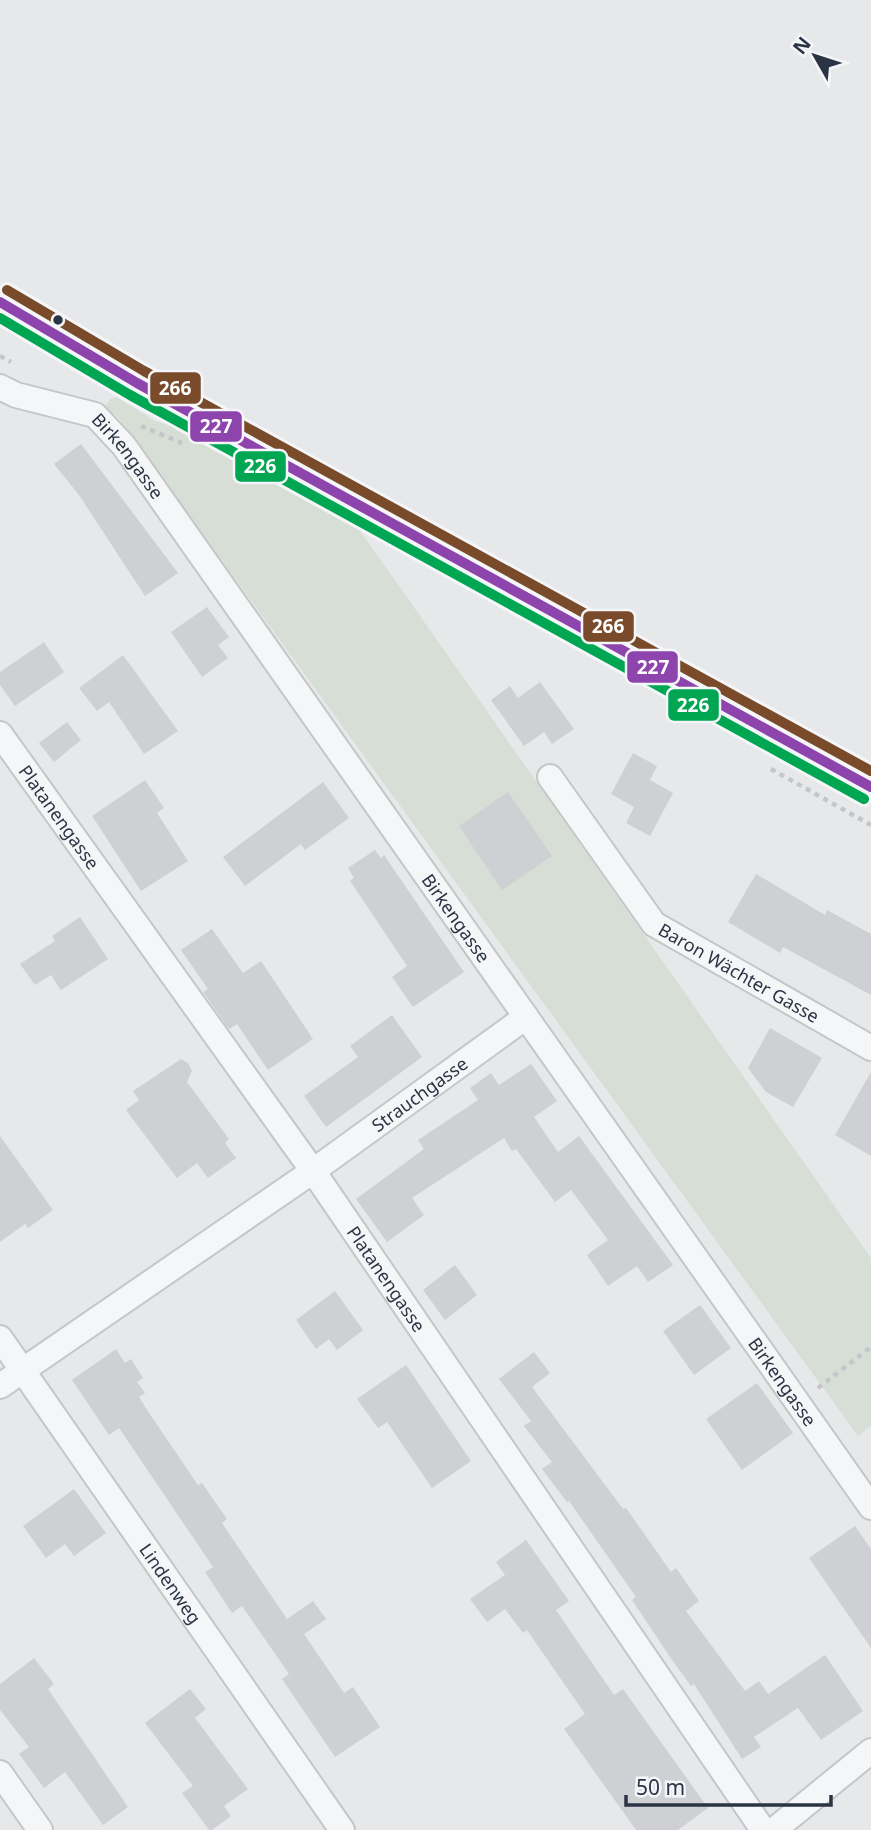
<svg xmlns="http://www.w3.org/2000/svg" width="871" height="1830" font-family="'Noto Sans',sans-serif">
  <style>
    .green { fill: #d6ded6 }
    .building { fill: #ced0d3 }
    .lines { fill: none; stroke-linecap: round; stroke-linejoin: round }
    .minor-casing { stroke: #c4c6c8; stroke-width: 28 }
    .tertiary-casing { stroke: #c4c6c8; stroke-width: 33 }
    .path { stroke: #c5c6ca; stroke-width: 4.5; stroke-dasharray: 5 5; stroke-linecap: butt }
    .minor { stroke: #f5f6f7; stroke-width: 24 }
    .tertiary { stroke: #f5f6f7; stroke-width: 30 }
    .bus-1-casing { stroke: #f4f6f9; stroke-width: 16 }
    .bus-2-casing { stroke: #f4f6f9; stroke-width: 16 }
    .bus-3-casing { stroke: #f4f6f9; stroke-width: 16 }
    .bus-1 { stroke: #8e44ad; stroke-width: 10 }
    .bus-2 { stroke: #00a651; stroke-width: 10 }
    .bus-3 { stroke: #7a4b2a; stroke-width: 10 }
    .bus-dot { fill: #2b3445; stroke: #f4f6f9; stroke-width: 2.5 }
    .labels { text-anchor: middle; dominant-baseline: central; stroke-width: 5; stroke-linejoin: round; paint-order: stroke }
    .street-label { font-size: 18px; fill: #2b3445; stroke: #f4f6f9 }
    .line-badge { stroke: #f4f6f9; stroke-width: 2.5 }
    .badge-label { font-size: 19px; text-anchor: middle; font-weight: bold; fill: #fff }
  </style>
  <rect width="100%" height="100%" fill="#e6e8ea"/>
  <path class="green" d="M 117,397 L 155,421 L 174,426 L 354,522 L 871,1258 L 871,1426 L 858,1436 L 117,416 L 104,409 L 110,399 Z"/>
  <path class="building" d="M 81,444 L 178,573 L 145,596 L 79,495 L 54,464 Z
    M 207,607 L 229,637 L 218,645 L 228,658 L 202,677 L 171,632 Z
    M 44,642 L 64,672 L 15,706 L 0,685 L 0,672 Z
    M 123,655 L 178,731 L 144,754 L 109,702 L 97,711 L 79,688 Z
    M 540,682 L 574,729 L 552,744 L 544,732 L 524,746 L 491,700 L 510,686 L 518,698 Z
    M 67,722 L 81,740 L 54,762 L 39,743 Z
    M 633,753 L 657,766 L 650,780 L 673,793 L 650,836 L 626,823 L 634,807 L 611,794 Z
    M 145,780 L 164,808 L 157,813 L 188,861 L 141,891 L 92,816 Z
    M 323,782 L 349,818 L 305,850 L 301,844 L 245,886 L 223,857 Z
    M 508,792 L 552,856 L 502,890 L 459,826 Z
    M 375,850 L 381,858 L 384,855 L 464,972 L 413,1007 L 392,977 L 407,966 L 350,881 L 354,878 L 348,868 Z
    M 756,874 L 825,915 L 827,910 L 871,934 L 871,995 L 783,947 L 780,953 L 728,922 Z
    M 80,917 L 108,959 L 61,990 L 51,975 L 35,985 L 20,964 L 55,941 L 52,936 Z
    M 212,929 L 243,973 L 261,961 L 313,1039 L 268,1070 L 237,1024 L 229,1029 L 203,992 L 208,989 L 181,950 Z
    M 392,1015 L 422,1057 L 326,1127 L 304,1096 L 358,1057 L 350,1046 Z
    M 770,1028 L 822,1058 L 793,1107 L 766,1092 L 748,1068 Z
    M 181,1059 L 188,1063 L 192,1071 L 187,1082 L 229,1139 L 225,1143 L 236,1158 L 208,1178 L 197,1163 L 177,1178 L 126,1110 L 139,1100 L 133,1091 Z
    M 531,1064 L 557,1101 L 534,1117 L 558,1152 L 579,1136 L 673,1265 L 648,1282 L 637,1266 L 608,1286 L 587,1255 L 608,1240 L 571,1190 L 555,1202 L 516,1149 L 512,1151 L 504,1138 L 412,1198 L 424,1215 L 387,1242 L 356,1199 L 424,1149 L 418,1140 L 478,1100 L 470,1088 L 491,1073 L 499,1085 Z
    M 871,1072 L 871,1156 L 835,1135 Z
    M 0,1136 L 53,1210 L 28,1228 L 25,1224 L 0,1242 Z
    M 455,1265 L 477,1295 L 445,1320 L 423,1290 Z
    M 335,1291 L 363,1330 L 337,1350 L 329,1339 L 316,1349 L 296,1320 Z
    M 700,1305 L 731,1348 L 694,1375 L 663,1331 Z
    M 116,1349 L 125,1363 L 131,1359 L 143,1378 L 137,1382 L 145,1393 L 139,1397 L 147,1410 L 198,1485 L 202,1483 L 227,1519 L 222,1523 L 287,1619 L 313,1601 L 326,1619 L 304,1634 L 344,1693 L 353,1687 L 380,1727 L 335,1757 L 282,1679 L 289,1674 L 242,1606 L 232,1613 L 205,1572 L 213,1567 L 119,1428 L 109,1435 L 72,1380 Z
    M 534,1352 L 550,1373 L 532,1387 L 623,1509 L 626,1508 L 671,1572 L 676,1568 L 699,1601 L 686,1611 L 745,1691 L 759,1681 L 768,1694 L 825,1655 L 863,1711 L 821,1740 L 798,1708 L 754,1737 L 761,1747 L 742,1759 L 694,1684 L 691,1686 L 672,1660 L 632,1600 L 636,1597 L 569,1501 L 567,1502 L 542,1469 L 552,1462 L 524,1426 L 531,1421 L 499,1379 Z
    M 406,1365 L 471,1461 L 432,1488 L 387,1422 L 378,1428 L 357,1399 Z
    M 757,1383 L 793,1433 L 742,1470 L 706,1419 Z
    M 74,1489 L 106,1533 L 74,1556 L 65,1544 L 46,1558 L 23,1526 Z
    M 855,1526 L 871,1549 L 871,1648 L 809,1558 Z
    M 526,1540 L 569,1601 L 556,1610 L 614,1695 L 623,1689 L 708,1808 L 678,1830 L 636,1830 L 564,1729 L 585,1714 L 527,1630 L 523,1633 L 505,1609 L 487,1622 L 470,1599 L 505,1575 L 496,1562 Z
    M 34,1658 L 54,1684 L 48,1689 L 128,1807 L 103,1825 L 65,1772 L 44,1788 L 19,1754 L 29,1747 L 0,1710 L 0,1684 Z
    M 190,1689 L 206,1709 L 195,1718 L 248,1789 L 224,1806 L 231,1816 L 212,1830 L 209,1830 L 182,1793 L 193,1786 L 145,1723 Z"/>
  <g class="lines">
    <defs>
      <g id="minor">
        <path id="s1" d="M 0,387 L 16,395 L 95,415 L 124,446 L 871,1507"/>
        <path id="s2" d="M 0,734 L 313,1171 L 763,1830"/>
        <path id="s3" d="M 550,777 L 654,924 L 871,1048"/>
        <path id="s4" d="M 0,1338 L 342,1830"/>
        <path id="s5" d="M 0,1386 L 313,1171 L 526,1017"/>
        <path d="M 0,1773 L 40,1830"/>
        <path d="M 774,1830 L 871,1751"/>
      </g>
      <path id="tertiary" d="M 0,302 C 120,377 246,442 370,510 C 537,603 702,698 871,787"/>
    </defs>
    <use href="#minor" class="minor-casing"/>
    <use href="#tertiary" class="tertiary-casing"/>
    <path class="path" d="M 0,356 L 11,362
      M 141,426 L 182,443
      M 771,769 L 871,825
      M 818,1388 L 871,1347"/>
    <use href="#minor" class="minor"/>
    <use href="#tertiary" class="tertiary"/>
    <defs>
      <path id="bus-1" d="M 0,302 L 137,383 L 871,787"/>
      <path id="bus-2" d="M 0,318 L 130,395 L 864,799"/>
      <path id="bus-3" d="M 7,290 L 144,371 L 871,771"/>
    </defs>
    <use href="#bus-1" class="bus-1-casing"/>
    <use href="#bus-2" class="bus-2-casing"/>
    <use href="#bus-3" class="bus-3-casing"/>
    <use href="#bus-1" class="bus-1"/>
    <use href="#bus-2" class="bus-2"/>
    <use href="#bus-3" class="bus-3"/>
  </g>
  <circle class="bus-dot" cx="58" cy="320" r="6"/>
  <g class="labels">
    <g class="street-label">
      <text stroke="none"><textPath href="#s1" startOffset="152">Birkengasse</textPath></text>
      <text stroke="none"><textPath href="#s2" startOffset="102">Platanengasse</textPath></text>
      <text stroke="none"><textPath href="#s1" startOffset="719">Birkengasse</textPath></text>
      <text stroke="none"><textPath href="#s3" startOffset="278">Baron Wächter Gasse</textPath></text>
      <text stroke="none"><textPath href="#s5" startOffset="511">Strauchgasse</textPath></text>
      <text stroke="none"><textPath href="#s2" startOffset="668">Platanengasse</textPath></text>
      <text stroke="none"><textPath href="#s1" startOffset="1286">Birkengasse</textPath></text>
      <text stroke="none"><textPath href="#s4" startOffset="299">Lindenweg</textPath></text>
    </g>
  </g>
  <g class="line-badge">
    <rect x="149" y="371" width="53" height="34" rx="7" fill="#7a4b2a"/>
    <rect x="189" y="410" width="54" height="33" rx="7" fill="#8e44ad"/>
    <rect x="234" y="450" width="53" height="33" rx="7" fill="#00a651"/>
    <rect x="582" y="610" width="53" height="33" rx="7" fill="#7a4b2a"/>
    <rect x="626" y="650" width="53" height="34" rx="7" fill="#8e44ad"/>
    <rect x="667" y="688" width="53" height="34" rx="7" fill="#00a651"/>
  </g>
  <g class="badge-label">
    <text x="175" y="395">266</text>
    <text x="216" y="433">227</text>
    <text x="260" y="473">226</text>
    <text x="608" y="633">266</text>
    <text x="653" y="674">227</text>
    <text x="693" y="712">226</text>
  </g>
  <g transform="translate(815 56) rotate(309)" stroke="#f4f6f9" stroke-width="5" paint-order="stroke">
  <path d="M0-5L12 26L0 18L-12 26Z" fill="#2b3445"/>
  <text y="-10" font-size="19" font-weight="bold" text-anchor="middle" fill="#2b3445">N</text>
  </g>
  <path d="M626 1795v10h205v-10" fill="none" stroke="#2b3445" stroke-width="3.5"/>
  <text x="636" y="1795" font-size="21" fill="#2b3445" stroke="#f4f6f9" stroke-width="5" paint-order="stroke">50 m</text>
</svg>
